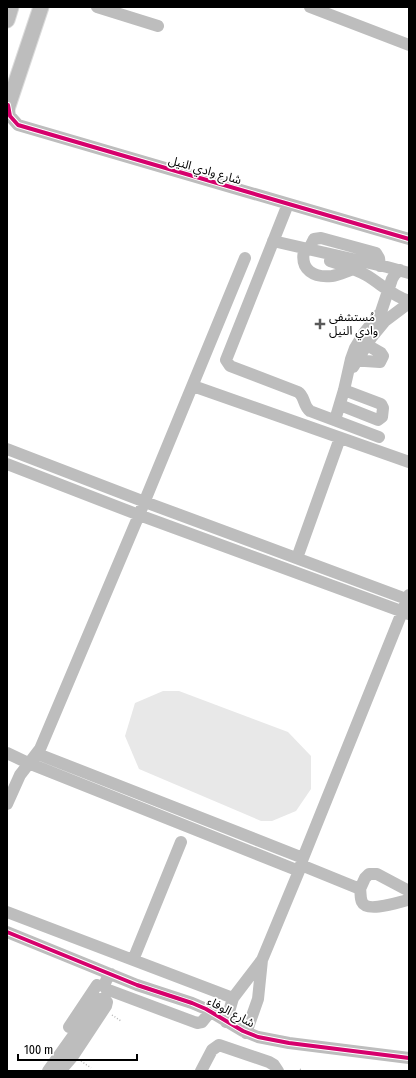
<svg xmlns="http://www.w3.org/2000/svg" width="416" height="1078" font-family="'Fira Sans Condensed','Noto Sans Arabic',sans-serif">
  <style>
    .green { fill: #e8e8e8 }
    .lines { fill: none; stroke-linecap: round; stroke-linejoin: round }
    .major-casing { stroke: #dbdbdb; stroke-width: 17 }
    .path { stroke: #b8b8b8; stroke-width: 1.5; stroke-dasharray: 1 2; stroke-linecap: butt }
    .minor { stroke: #bdbdbd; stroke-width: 12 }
    .major { stroke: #bdbdbd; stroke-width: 15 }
    .cycleway-casing { stroke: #fff; stroke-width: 6 }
    .cycleway { stroke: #d6006c; stroke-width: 4 }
    .poi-dot { fill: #595959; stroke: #fff; stroke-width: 1.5 }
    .labels { text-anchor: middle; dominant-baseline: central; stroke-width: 3.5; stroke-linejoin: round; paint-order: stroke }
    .street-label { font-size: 12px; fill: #000; stroke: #fff }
    .poi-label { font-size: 12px; fill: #000; stroke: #fff; text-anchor: start }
  </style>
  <rect width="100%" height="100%" fill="#fff"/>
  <path class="green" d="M 163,691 L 179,691 L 288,732 L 311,756 L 311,789 L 296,811 L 272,821 L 261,821 L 139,769 L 125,736 L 135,703 Z"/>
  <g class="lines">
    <defs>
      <path id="major" d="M 7,20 L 11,7
        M 7,109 L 41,7"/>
    </defs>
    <use href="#major" class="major-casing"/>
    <path class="path" d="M 112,1015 L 121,1021
      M 81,1061 L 91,1068
      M 300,1069 L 303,1071"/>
    <path class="minor" d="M 97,7 L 158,26
      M 310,7 L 409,45
      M 8,105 L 10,116 L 18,125 L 409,239
      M 288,204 L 226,360 L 230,366 L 298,392 C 305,396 303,406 310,411 L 379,437
      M 273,241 L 387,267 L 409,273
      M 309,249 L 314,239 L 321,238 L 376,253 L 379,258 L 380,266
      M 304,251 C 300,270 314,278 332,276 C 339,275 347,271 354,269
      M 330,261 C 342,265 355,269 366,275 C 380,283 392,296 409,301
      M 357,361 L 365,361 L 380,362 L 383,356 L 381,353 L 360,341
      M 353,367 L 371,338 L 385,321 L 409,303
      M 193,386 L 409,462
      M 340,405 L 378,420 L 382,417 L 383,408 L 381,404 L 344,390
      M 335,420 L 344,390 L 351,359 L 355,348 L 364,333 L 381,312 L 392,279 L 395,274 L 400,270
      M 7,449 L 145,502 L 409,600
      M 7,464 L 139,515 L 409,614
      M 297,558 L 340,438
      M 7,753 L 28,763 L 299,871
      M 38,754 L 303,858
      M 7,804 L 20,775 L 40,749 L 139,515 L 245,258
      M 301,865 L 360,889 L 365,878 L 369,874 L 377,874 L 409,891
      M 360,889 C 361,893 360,898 362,902 C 367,913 399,902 408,900
      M 7,912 L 233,998
      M 7,932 L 137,985 L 192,1003 L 206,1009 L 243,1031 L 258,1037 L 289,1043 L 409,1058
      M 133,960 L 181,842
      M 111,974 C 107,978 103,983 106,989 L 197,1023 L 202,1022 L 210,1012
      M 226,1022 L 233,998 L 262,960
      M 69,1027 L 97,985
      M 246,1033 L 258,999 L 262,960 L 299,871 L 303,858 L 409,595
      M 48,1071 L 98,1001 L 100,999 L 105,1000 L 107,1002 L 106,1006 L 73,1056 L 60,1071
      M 201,1071 L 212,1050 L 219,1045 L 269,1062 L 274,1065 L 278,1071"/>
    <use href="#major" class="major"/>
    <defs>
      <path id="cycleway" d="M 8,105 L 10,116 L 18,125 L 409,239
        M 7,932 L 137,985 L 192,1003 L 206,1009 L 243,1031 L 258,1037 L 289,1043 L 409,1058"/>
    </defs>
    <use href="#cycleway" class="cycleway-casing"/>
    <use href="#cycleway" class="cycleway"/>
  </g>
  <path class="poi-dot" d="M318 318h4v4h4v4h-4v4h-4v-4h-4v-4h4z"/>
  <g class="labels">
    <g class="street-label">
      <text transform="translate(205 170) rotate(16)">شارع وادي النيل</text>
      <text transform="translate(231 1012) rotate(28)">شارع الوفاء</text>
    </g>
    <g class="poi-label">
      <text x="329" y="317">مُستشفى<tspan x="329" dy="14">وادي النيل</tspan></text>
    </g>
  </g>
  <rect width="416" height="1078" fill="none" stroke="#000000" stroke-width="16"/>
  <path d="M18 1054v6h119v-6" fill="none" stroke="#000000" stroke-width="2"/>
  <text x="24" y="1054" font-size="12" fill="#000000" stroke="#ffffff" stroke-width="3" paint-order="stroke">100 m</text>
</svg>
